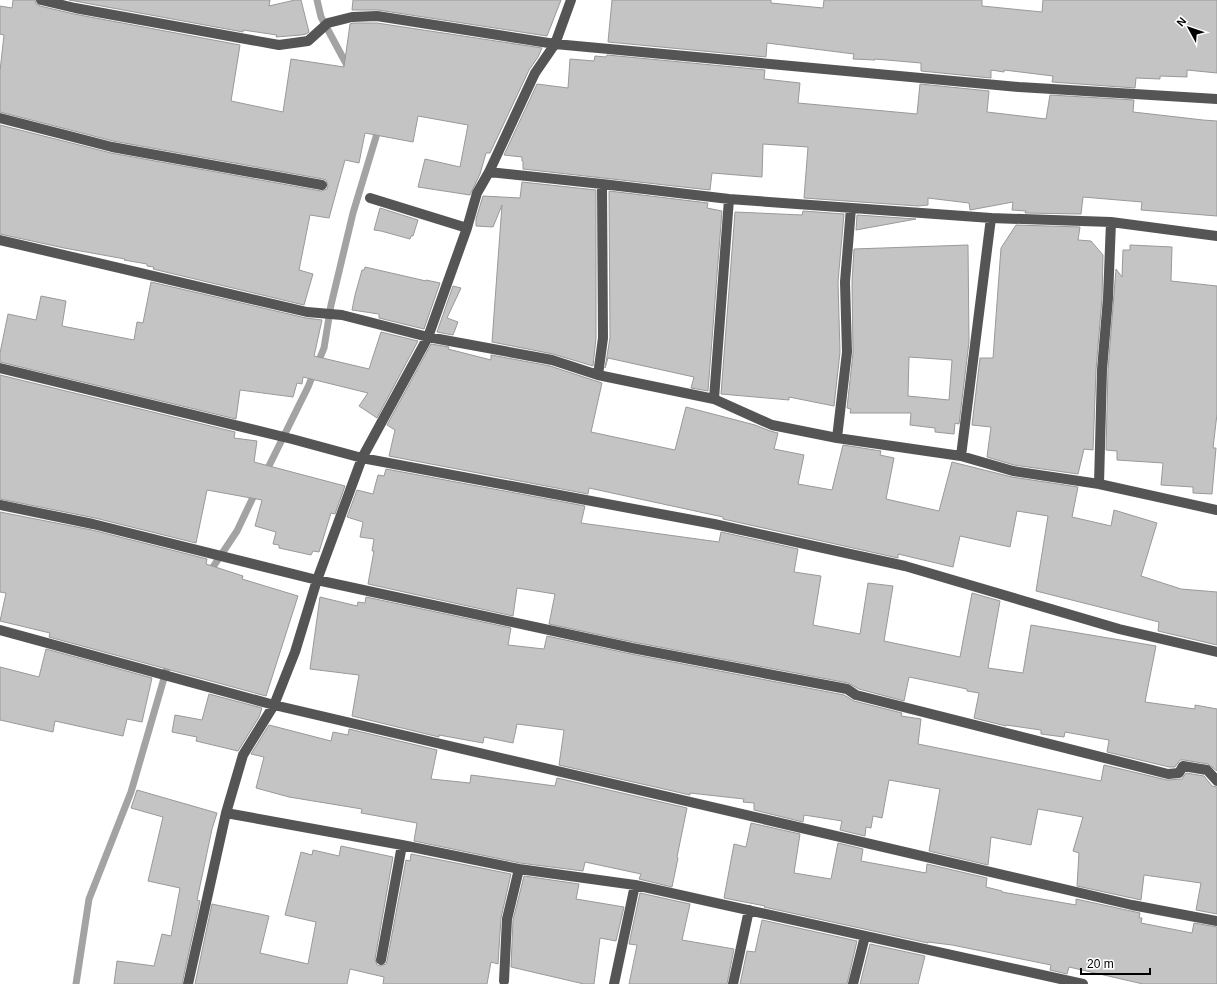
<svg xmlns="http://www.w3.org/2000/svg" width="1217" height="984" font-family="Arial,sans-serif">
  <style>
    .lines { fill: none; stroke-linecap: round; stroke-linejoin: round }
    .stream { stroke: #a3a3a3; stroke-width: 7 }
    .building { fill: #c4c4c4; stroke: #999; fill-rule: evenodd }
    .minor { stroke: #555; stroke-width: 10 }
  </style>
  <rect width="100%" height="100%" fill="#fff"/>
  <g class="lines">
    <path class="stream" d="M 317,0 L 321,17 L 349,69
      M 265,474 L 308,387 L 324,348 L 331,305 L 353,213 L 379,127
      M 209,573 L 237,531 L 256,491
      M 76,984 L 89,899 L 131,792 L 169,661"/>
  </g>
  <path class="building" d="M 13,0 L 35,0 L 36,4 L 40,6 L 74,14 L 240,45 L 231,101 L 283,112 L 291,59 L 344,67 L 350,24 L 353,23 L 377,23 L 542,48 L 538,57 L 529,70 L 490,153 L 486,153 L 480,174 L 470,195 L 418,187 L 425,159 L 460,167 L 468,125 L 418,116 L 413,142 L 365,133 L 359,163 L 345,160 L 329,218 L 310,215 L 299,270 L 313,274 L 304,305 L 153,269 L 154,267 L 147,266 L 147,264 L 124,260 L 125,259 L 64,248 L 0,234 L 0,125 L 111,153 L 321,191 L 327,189 L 328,186 L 326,180 L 323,179 L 113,141 L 0,112 L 0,71 L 4,35 L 0,34 L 0,6 L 12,8 Z
    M 69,0 L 270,0 L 269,6 L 295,0 L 301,0 L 309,32 L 306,34 L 301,35 L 276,37 L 277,35 L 243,30 L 243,32 Z
    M 353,0 L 561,0 L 547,36 L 378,10 L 352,10 Z
    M 612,0 L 771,0 L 771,3 L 823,8 L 824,0 L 982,0 L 982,6 L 1042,12 L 1043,0 L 1217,0 L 1217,73 L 1187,70 L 1187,77 L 1160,76 L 1160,79 L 1136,78 L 1135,88 L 1052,82 L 1053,76 L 1004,70 L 1004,72 L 991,70 L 991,78 L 921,71 L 921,63 L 875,59 L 875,60 L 853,59 L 854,54 L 767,43 L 766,57 L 608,42 Z
    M 607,55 L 765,70 L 764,79 L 800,83 L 798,103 L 917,114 L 920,84 L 989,91 L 987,112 L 1046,119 L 1050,95 L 1134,100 L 1133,112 L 1203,120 L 1217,121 L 1217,216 L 1141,210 L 1142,202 L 1083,197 L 1081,214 L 1025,213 L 1026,211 L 1012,210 L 1013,202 L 970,210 L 969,203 L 928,198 L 928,205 L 918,206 L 804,198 L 808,147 L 763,144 L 762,177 L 712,173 L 710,190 L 523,169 L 523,161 L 522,161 L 522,157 L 504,155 L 537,84 L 568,88 L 570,59 L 594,61 L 595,56 L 606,57 Z
    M 522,182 L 596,190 L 596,338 L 593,366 L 553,354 L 492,342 L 502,205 L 493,227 L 476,226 L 476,219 L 483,196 L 520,198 Z
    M 609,191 L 708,203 L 707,208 L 722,211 L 708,391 L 691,388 L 694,377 L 608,358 L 605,368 L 610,338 Z
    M 380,208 L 418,220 L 413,236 L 411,236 L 410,239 L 381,231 L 374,230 Z
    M 803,211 L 844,214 L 838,282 L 840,352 L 834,406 L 789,397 L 789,400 L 721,394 L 735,212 L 802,215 Z
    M 857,215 L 916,219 L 856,230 Z
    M 1016,225 L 1080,227 L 1078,240 L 1091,241 L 1103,255 L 1102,298 L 1096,370 L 1093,450 L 1084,449 L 1078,474 L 1014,465 L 987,457 L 991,427 L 972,425 L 980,358 L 993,358 L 1001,248 Z
    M 968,245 L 969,342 L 959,424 L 955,423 L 954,434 L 935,432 L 935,428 L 910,425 L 911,413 L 850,413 L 851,409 L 847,408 L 853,353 L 852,282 L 854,249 ZM 909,357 L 952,360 L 949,400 L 908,396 Z
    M 1130,245 L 1172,247 L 1171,281 L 1217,286 L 1217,414 L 1213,448 L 1216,448 L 1212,494 L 1193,493 L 1193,487 L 1161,485 L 1163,463 L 1117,460 L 1117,451 L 1106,450 L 1108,370 L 1116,269 L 1122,277 L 1123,250 L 1130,250 Z
    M 365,267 L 426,281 L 426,280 L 440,283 L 424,329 L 379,318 L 379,314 L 352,310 L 355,295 L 362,270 L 364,270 Z
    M 151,282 L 306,318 L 322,320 L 314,356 L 369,369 L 381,332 L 418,341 L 377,418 L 359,406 L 368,393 L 303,377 L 302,384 L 297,383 L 293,397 L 240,390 L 236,419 L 0,362 L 0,353 L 8,314 L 36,320 L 41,296 L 66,301 L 62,326 L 134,340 L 137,322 L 143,323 Z
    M 453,286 L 461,288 L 447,318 L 458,322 L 453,335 L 437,332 Z
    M 431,344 L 449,347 L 448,349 L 491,360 L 491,355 L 550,366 L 602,383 L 591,432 L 675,450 L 686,407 L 755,425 L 770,431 L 778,433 L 774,449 L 804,455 L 798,484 L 832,490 L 843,445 L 881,451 L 880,455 L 894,458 L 886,499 L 939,511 L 952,462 L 1012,477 L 1078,487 L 1072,517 L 1111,526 L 1114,510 L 1157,523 L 1141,576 L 1181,589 L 1217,592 L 1217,645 L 1158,631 L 1159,622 L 1036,591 L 1048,516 L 1017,511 L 1010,547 L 960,536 L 953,567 L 898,554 L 898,558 L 723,519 L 723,517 L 589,488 L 588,494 L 389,456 L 395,430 L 387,425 Z
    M 0,375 L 235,432 L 234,438 L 257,441 L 254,462 L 345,486 L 335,514 L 331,513 L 319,552 L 313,551 L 311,555 L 279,548 L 279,545 L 273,544 L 276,532 L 255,526 L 262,500 L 207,490 L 196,543 L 95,518 L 0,499 Z
    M 386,469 L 585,506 L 581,523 L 719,542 L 721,532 L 798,549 L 794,572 L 821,576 L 813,625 L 860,634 L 868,583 L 893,586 L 884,641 L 960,657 L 972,593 L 1000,601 L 988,668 L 1023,673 L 1031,625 L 1156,646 L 1145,702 L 1195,709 L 1195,705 L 1217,709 L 1217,771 L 1208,764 L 1184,760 L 1180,760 L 1175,767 L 1169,767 L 1107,752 L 1109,740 L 1065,732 L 1064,737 L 1041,734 L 1041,730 L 1006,725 L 1006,726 L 974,718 L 979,693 L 967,691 L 967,689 L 909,677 L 904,701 L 859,689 L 848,683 L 633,642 L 549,624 L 555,594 L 517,588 L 513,616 L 368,584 L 374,551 L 372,551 L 374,539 L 360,537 L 363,522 L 347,517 L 357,490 L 373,494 L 378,475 L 384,476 Z
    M 0,512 L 92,530 L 207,559 L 206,564 L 243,576 L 242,579 L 298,596 L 266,696 L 49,637 L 50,633 L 0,621 L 6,593 L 0,592 Z
    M 320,597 L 357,606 L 358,602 L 365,603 L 366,597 L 511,628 L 508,645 L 544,649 L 547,636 L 631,654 L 844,695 L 854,701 L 902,713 L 901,716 L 921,719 L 918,744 L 1101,781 L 1104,765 L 1167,780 L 1182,779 L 1186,773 L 1204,776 L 1212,786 L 1217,787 L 1217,914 L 1196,910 L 1201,883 L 1144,875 L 1141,900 L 1077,886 L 1079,853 L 1073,851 L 1083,817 L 1038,809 L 1031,845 L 991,837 L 988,865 L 929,851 L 940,789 L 889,780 L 882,818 L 873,816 L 871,828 L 866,827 L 865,836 L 840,830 L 842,821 L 804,815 L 803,822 L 754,810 L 754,803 L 743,802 L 744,799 L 690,793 L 690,795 L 559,765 L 564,730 L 517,724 L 513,743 L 484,737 L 483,743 L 439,735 L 439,737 L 352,716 L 359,675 L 310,669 Z
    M 46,649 L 152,678 L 142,722 L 127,719 L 123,736 L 55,721 L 53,732 L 0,720 L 0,667 L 39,677 Z
    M 209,694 L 262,708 L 259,717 L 238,751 L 196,741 L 197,737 L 172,732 L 175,715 L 202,720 Z
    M 269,725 L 331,741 L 333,732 L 348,735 L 349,729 L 437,750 L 431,779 L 470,783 L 471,775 L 555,786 L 557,778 L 687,808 L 677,857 L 678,858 L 672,887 L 639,879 L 641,874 L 585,862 L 583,871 L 520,863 L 414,841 L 417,823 L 361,813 L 362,809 L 289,797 L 256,788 L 264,757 L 251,754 Z
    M 137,790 L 217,813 L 212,829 L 197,900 L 200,901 L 182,984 L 114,984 L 117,961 L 154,966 L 162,934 L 171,936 L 180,888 L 148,881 L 163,817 L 131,808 Z
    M 751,823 L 800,834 L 794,873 L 831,879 L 838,843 L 863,849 L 861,861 L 926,873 L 927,864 L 987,878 L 986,887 L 1002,891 L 1002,892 L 1076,905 L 1076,899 L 1140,913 L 1139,918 L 1142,918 L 1141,923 L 1192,933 L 1194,923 L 1217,927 L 1217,984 L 1143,984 L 1069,967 L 1067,974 L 1050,970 L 1051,965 L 952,945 L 928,942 L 928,943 L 764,907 L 765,906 L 724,898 L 734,844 L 746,847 Z
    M 341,846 L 393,857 L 375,959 L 377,965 L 380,966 L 386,964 L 387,961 L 406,860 L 410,861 L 411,854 L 511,874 L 501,918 L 498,964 L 491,962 L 487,984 L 383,984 L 384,977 L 350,969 L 347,984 L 195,984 L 212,904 L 269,916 L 260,953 L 308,964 L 316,922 L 285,915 L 301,852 L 312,855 L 313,850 L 339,856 Z
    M 524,876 L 579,884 L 576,899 L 624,907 L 616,941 L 600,938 L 594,984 L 584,984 L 511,967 L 513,920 Z
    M 640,893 L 690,904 L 682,940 L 734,949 L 727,984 L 629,984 L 637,945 L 629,944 Z
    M 762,920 L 857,941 L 847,984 L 740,984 L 747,951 L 755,952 Z
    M 870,944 L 925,956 L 918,984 L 860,984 Z"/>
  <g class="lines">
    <path class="minor" d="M 41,0 L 75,8 L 279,45 L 308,41 L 328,23 L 352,17 L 377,16 L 555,44 L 1019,87 L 1217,99
      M 0,118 L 112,147 L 322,185
      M 489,172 L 602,184 L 729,199 L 991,218 L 1111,222 L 1217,236
      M 370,198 L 467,228
      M 729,199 L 714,399 L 772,425 L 837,438 L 961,456 L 1013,471 L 1099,484 L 1217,510
      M 0,240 L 307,312 L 342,315 L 428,337 L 552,360 L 598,375 L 603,338 L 602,184
      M 0,368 L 292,439 L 362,458 L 714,524 L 905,566 L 1119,629 L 1217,652
      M 598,375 L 714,399
      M 837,438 L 847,352 L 845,282 L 851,208
      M 961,456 L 991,218
      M 1099,484 L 1102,370 L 1108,298 L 1111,222
      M 0,505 L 93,524 L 317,580 L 632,648 L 847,689 L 856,695 L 1168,774 L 1179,773 L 1183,766 L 1207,770 L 1217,781
      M 0,630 L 274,705 L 1132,905 L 1217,921
      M 226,813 L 402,845 L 519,869 L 635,885 L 1083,984
      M 381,960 L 402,845
      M 504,981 L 507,919 L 519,869
      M 188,984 L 226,813 L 243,755 L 274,705 L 295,652 L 317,580 L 362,458 L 428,337 L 467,228 L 477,193 L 489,172 L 535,73 L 555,44 L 571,0
      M 614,984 L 635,885
      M 733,984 L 749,910
      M 853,984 L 865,936"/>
  </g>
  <g transform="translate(1189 28) rotate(310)" stroke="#ffffff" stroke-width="3" paint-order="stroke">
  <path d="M0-3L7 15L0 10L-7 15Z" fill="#000000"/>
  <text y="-6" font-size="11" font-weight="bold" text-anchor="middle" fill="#000000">N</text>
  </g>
  <path d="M1081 968v6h69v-6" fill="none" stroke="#000000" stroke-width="2"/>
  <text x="1087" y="968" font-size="12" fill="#000000" stroke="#ffffff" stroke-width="3" paint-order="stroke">20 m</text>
</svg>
